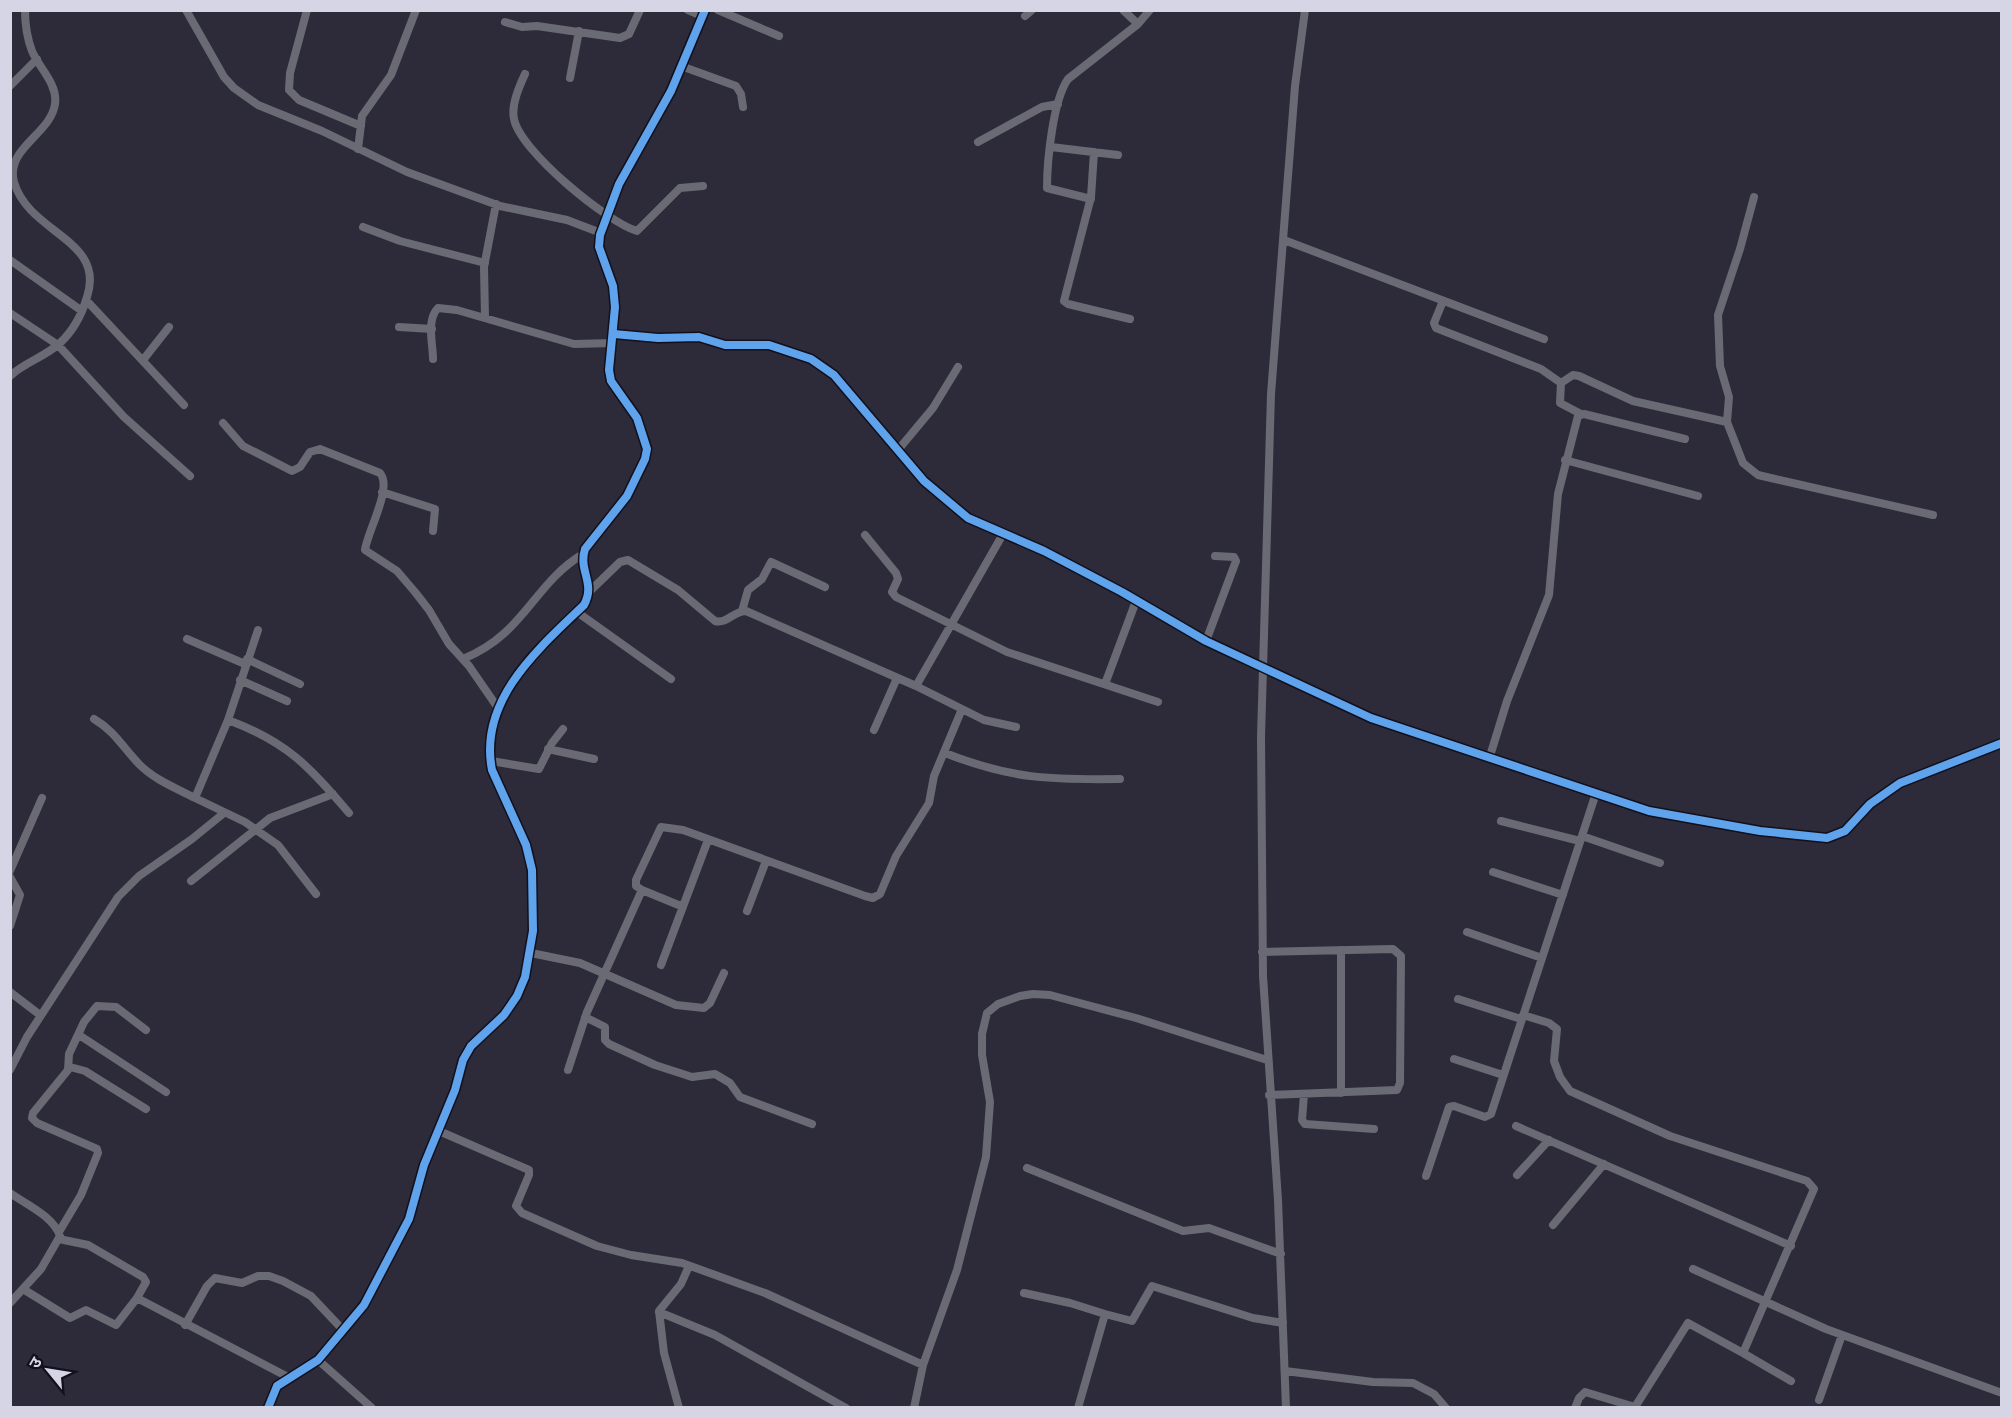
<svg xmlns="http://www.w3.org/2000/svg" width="2012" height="1418" font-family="'Source Sans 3','Noto Sans Devanagari',sans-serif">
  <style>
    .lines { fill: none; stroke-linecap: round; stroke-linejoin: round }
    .street { stroke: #6a6a74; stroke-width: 8 }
    .cycleway-casing { stroke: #11101c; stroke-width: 11 }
    .cycleway { stroke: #60a3ed; stroke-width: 8 }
  </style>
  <rect width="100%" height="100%" fill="#2d2b39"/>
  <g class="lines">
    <path class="street" d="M 186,10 L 224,77 L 234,88 L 258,105 L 322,131 L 407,172 L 500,206 L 567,220 L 601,233
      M 307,10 L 290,73 L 289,90 L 299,100 L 361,126
      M 688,10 L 702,16
      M 718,10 L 779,36
      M 1123,10 L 1138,24
      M 1025,16 L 1032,10
      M 505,22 L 522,27 L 537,26 L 620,38 L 629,34 L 640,10
      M 681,66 L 736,86 L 741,94 L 743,107
      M 525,74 C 519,87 511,105 514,119 C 520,151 607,222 637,231 L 680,188 L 703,186
      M 570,78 L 579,31
      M 10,86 L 37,59
      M 978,142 L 1042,107 L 1058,104
      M 1051,147 L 1118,155
      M 358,149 L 362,116 L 391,75 L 416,10
      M 1094,152 L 1091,197 L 1064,301 L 1068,304 L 1130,319
      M 1754,197 L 1740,249 L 1718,315 L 1720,366 L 1729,397 L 1727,422 L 1743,463 L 1758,475 L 1933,515
      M 1091,199 L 1047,188 C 1047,161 1053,100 1068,79 L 1138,24 L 1150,10
      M 363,227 L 400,241 L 485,263
      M 1284,240 L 1544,339
      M 10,260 L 82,311
      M 86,300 L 184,405
      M 1443,301 L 1434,323 L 1436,328 L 1541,369 L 1561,383 L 1560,403 L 1581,414
      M 10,313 L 58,345 L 124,417 L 190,476
      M 485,318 L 484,267 L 496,204
      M 399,327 L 432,329
      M 614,334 L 658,338 L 699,337 L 725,345 L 769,345 L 811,359 L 834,375 L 924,481 L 968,518 L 1044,551 L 1122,592 L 1206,641 L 1371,718 L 1649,811 L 1760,831 L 1827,838 L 1845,831 L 1870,804 L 1900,783 L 2002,743
      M 433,359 C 433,344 426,320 438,308 L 457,310 L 574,344 L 613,343
      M 143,360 L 169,327
      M 10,376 C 25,362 45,357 60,343 C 73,331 82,314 87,297 C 106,239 29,234 14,182 C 5,148 51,134 55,104 C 58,84 39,68 32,51 C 27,38 25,24 25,10
      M 1561,383 L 1573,375 L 1579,376 L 1633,401 L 1727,422
      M 223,423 L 243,446 L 292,471 L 300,467 L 310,452 L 320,449 L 380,473 C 393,488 367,532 365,550 L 397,571 L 415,592 L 429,610 L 449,644 L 469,666 L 498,708
      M 898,450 L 933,408 L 958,367
      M 1565,460 L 1698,496
      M 382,492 L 435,509 L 433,531
      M 865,535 L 896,573 L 898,579 L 892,592 L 896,597 L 1007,652 L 1158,702
      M 590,591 L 620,562 L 628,560 L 678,590 L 715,621 C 728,624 733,611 746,611 L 916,686
      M 742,611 L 748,590 L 762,579 L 771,562 L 825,587
      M 577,612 L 671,679
      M 258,630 L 228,720 L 195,798 L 245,822 L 278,845 L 316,894
      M 187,639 L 245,664
      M 1206,641 L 1236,561 L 1234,557 L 1215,556
      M 247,659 L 300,684
      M 463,659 C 525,634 533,584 583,554
      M 240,680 L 287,701
      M 1105,684 L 1136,601
      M 962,709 L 984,720 L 1016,727
      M 94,719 C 116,732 122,747 140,765 C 155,780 176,788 195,798
      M 228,720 C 287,742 309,766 349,813
      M 874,730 L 897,678
      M 548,749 L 594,759
      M 945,753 C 1011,779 1050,780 1120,779
      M 1490,756 L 1507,701 L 1549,595 L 1558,494 L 1578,416 L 1584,414 L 1685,439
      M 491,761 L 539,769 L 552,743 L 563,729
      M 1501,821 L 1580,841
      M 1582,836 L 1660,863
      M 10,871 L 42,798
      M 1493,872 L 1563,895
      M 10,877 L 20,895 L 10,926
      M 191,881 L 270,818 L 333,794
      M 642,890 L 681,906
      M 747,911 L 766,861
      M 1467,932 L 1542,958
      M 1341,950 L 1341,1093
      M 1262,952 L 1393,949 L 1401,956 L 1400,1083 L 1397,1090 L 1269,1095
      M 531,953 L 580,963 L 676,1005 L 704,1008 L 710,1003 L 724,973
      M 661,965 L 708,840
      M 10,992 L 40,1015
      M 1458,999 L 1521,1019
      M 1523,1015 L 1549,1023 L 1557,1029 L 1554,1061 L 1560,1077 L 1570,1091 L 1670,1136 L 1807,1181 L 1814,1189 L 1743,1353 L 1688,1323 L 1635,1407 L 1585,1392 L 1579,1398 L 1575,1408
      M 585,1017 L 605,1027 L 605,1040 L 609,1044 L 655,1065 L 692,1077 L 715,1074 L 730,1083 L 740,1097 L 812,1124
      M 79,1035 L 166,1092
      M 1454,1059 L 1503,1075
      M 70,1067 L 85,1071 L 146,1109
      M 10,1070 L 27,1037 L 118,897 L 139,876 L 192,839 L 224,813
      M 568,1070 L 587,1012 L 642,890 L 636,886 L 636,880 L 661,827 L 683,830 L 865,896 L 873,898 L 880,894 L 896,856 L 929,803 L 934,776 L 962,709 L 916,686 L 1003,534
      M 1304,1094 L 1302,1120 L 1305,1124 L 1374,1129
      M 1516,1126 L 1791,1246
      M 439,1131 L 529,1170 L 529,1175 L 516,1206 L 522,1213 L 597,1246 L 631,1255 L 682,1263 L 765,1293 L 923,1365
      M 1027,1168 L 1183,1231 L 1209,1228 L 1281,1254
      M 1517,1175 L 1549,1140
      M 1426,1176 L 1449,1107 L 1454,1106 L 1485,1117 L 1491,1114 L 1596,793
      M 10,1193 C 27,1205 53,1216 60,1236 L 41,1269 L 10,1303
      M 1553,1225 L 1604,1164
      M 59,1232 L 81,1195 L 98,1153 L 97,1149 L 37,1123 L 32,1118 L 33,1113 L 68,1070 L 69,1054 L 84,1022 L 97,1006 L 116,1007 L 146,1030
      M 59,1239 L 88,1245 L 143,1277 L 146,1282 L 137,1298 L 288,1377
      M 1693,1269 L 1826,1329 L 2002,1393
      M 23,1289 L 70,1318 L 86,1310 L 116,1325 L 137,1298
      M 1024,1293 L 1070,1303 L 1105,1314
      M 659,1312 L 715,1335 L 846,1408
      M 185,1325 L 207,1286 L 215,1278 L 242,1283 L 258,1276 L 269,1276 L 283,1281 L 311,1296 L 343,1330
      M 1743,1353 L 1791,1381
      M 318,1360 L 372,1408
      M 1285,1371 L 1373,1382 L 1413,1383 L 1434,1394 L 1446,1408
      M 1819,1400 L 1842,1335
      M 268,1408 L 277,1386 L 318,1360 L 364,1305 L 409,1219 L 424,1165 L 455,1090 L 463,1060 L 471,1046 L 504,1015 L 517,996 L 525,977 L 533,931 L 532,870 L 526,845 L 492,770 C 478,700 539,648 584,605 C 596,583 578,571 585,549 L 627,496 L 645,459 L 647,449 L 637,418 L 611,381 L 609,370 L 615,307 L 613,286 L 599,247 L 600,235 L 619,184 L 671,91 L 705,10
      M 679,1408 L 664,1353 L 659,1311 L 681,1284 L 689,1266
      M 914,1408 L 923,1365 L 957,1270 L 986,1157 L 990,1102 L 982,1055 L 982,1034 L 987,1013 L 998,1004 L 1020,996 L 1033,994 L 1050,995 L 1136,1018 L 1267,1060
      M 1078,1408 L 1105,1314 L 1132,1321 L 1152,1286 L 1253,1318 L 1283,1323
      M 1286,1408 L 1278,1200 L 1263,976 L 1261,737 L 1271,394 L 1295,86 L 1305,10"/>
    <defs>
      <path id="cycleway" d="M 614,334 L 658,338 L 699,337 L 725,345 L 769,345 L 811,359 L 834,375 L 924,481 L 968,518 L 1044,551 L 1122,592 L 1206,641 L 1371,718 L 1649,811 L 1760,831 L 1827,838 L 1845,831 L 1870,804 L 1900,783 L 2002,743
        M 268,1408 L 277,1386 L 318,1360 L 364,1305 L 409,1219 L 424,1165 L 455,1090 L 463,1060 L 471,1046 L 504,1015 L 517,996 L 525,977 L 533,931 L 532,870 L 526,845 L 492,770 C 478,700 539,648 584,605 C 596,583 578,571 585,549 L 627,496 L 645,459 L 647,449 L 637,418 L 611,381 L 609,370 L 615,307 L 613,286 L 599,247 L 600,235 L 619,184 L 671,91 L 705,10"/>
    </defs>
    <use href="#cycleway" class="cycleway-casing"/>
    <use href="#cycleway" class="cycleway"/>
  </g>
  <rect width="2012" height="1418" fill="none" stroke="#d6d5e6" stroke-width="24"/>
  <g transform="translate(48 1370) rotate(300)" stroke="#11101c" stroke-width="4.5" paint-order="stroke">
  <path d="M0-4.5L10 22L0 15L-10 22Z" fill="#d6d5e6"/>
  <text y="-9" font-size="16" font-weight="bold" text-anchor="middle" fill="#d6d5e6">उ</text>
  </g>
</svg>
